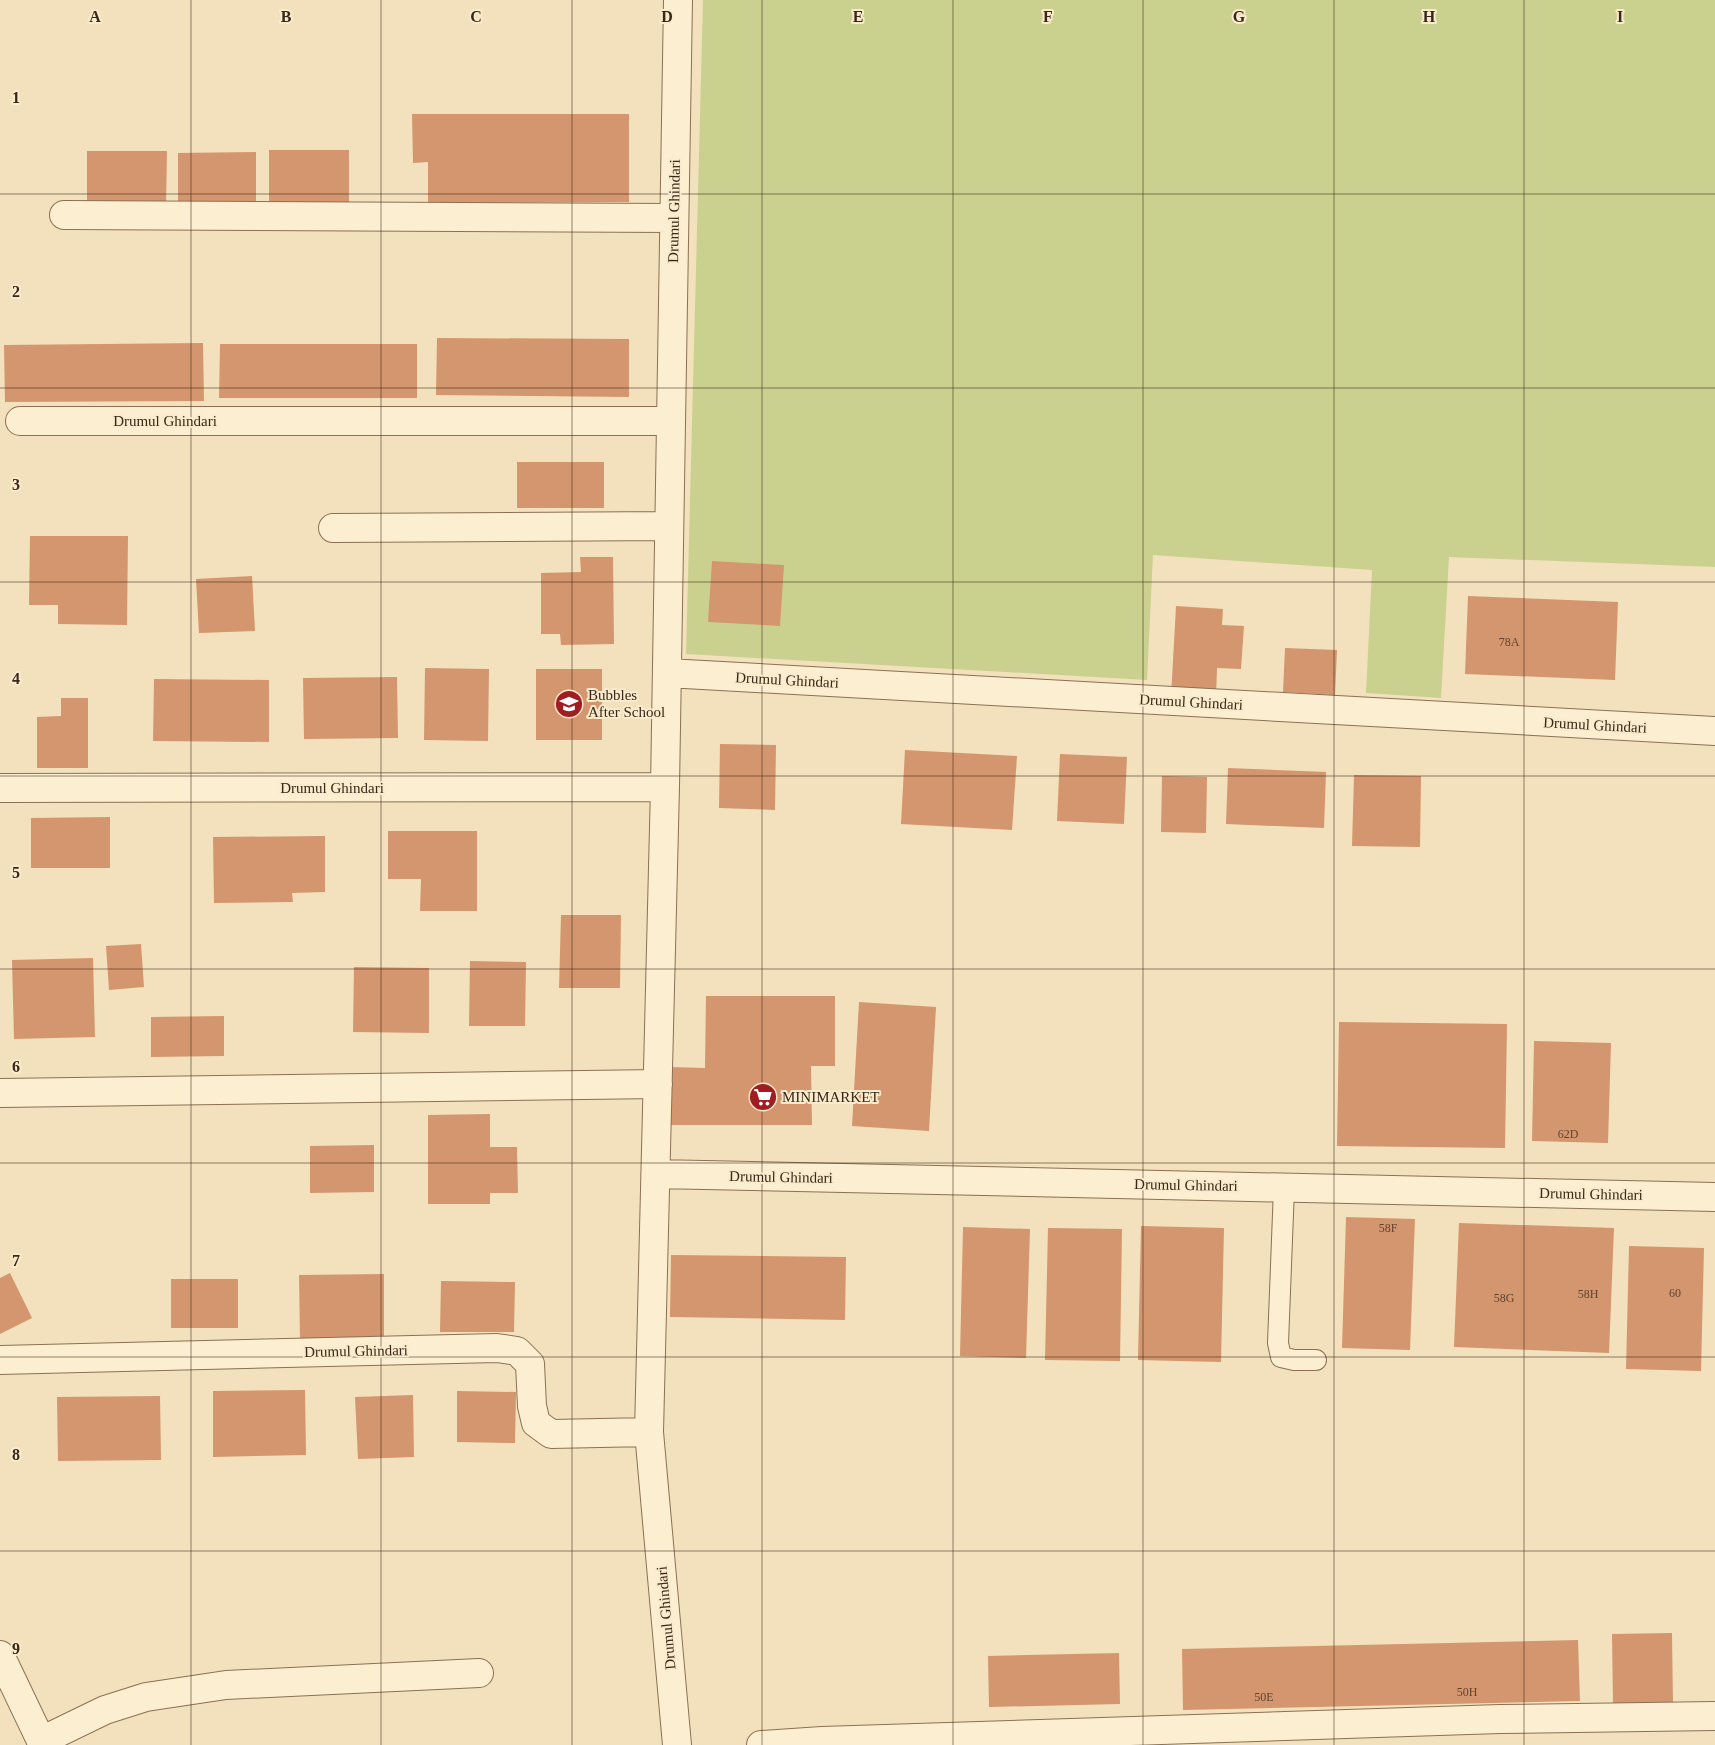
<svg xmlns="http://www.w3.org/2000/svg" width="1715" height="1745" font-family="Georgia,serif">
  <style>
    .green { fill: #cad18f }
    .building { fill: #d4966e }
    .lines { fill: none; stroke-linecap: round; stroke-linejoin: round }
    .lane-casing { stroke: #8b7054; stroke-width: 22 }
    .street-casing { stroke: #8b7054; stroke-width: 30 }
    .lane { stroke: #fceed0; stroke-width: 20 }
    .street { stroke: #fceed0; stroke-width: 28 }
    .grid { fill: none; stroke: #39281a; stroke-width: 1; stroke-opacity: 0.55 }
    .labels { text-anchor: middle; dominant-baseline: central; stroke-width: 4; stroke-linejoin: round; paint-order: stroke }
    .number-label { font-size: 12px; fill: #60442f }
    .street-label { font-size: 15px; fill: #39281a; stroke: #f9ebcc }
    .poi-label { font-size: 15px; fill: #39281a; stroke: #f9ebcc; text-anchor: start }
    .grid-label { font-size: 16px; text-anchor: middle; font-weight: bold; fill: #39281a; stroke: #f9ebcc; stroke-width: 4; stroke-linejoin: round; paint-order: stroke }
  </style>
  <rect width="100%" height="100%" fill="#f2e1bc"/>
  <path class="green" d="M 703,0 L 1715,0 L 1715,567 L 1449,557 L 1441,698 L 1366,693 L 1372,570 L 1153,555 L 1147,680 L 686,654 Z"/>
  <path class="building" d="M 412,114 L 629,114 L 629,202 L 428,203 L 428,162 L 413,163 Z
    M 269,150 L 349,150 L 349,208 L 269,208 Z
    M 87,151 L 167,151 L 166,208 L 87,208 Z
    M 256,152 L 256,207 L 178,207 L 178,153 Z
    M 437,338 L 629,339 L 629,397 L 436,395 Z
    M 203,343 L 204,401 L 5,402 L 4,345 Z
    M 220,344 L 417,344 L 417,398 L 219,398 Z
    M 517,462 L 604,462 L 604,508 L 517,508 Z
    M 30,536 L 128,536 L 127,625 L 58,624 L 58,605 L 29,605 Z
    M 580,557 L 613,557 L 614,644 L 561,645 L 560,634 L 541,634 L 541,573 L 581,572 Z
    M 712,561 L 784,565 L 780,626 L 708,622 Z
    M 252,576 L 255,631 L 199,633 L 196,579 Z
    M 1468,596 L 1618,602 L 1615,680 L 1465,674 Z
    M 1176,606 L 1223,609 L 1222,625 L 1244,626 L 1241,669 L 1217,668 L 1216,699 L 1171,697 Z
    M 1285,648 L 1337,650 L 1335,695 L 1283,692 Z
    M 425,668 L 489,669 L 488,741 L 424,740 Z
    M 536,669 L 602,669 L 602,740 L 536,740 Z
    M 397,677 L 398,738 L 304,739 L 303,678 Z
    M 154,679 L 269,680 L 269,742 L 153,741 Z
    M 61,698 L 88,698 L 88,768 L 37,768 L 37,717 L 61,716 Z
    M 720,744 L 776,745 L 775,810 L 719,808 Z
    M 905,750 L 1017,756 L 1012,830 L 901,824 Z
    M 1060,754 L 1127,757 L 1124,824 L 1057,821 Z
    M 1228,768 L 1326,772 L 1324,828 L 1226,824 Z
    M 1354,775 L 1421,776 L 1420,847 L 1352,846 Z
    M 1162,776 L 1207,777 L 1206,833 L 1161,832 Z
    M 110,817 L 110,868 L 31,868 L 31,818 Z
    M 388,831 L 477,831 L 477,911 L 420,911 L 421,879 L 388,879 Z
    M 325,836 L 325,892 L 292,893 L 293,902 L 214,903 L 213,837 Z
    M 561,915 L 621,915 L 620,988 L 559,988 Z
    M 141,944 L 144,987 L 109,990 L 106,946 Z
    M 93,958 L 95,1037 L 14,1039 L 12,960 Z
    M 470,961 L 526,962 L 525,1026 L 469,1026 Z
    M 354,967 L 429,968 L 429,1033 L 353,1032 Z
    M 706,996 L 835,996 L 835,1066 L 811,1066 L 812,1125 L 670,1125 L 670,1067 L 705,1068 Z
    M 859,1002 L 936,1007 L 929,1131 L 852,1126 Z
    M 224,1016 L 224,1056 L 151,1057 L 151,1017 Z
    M 1339,1022 L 1507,1024 L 1505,1148 L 1337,1146 Z
    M 1534,1041 L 1611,1043 L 1608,1143 L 1532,1141 Z
    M 490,1114 L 490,1147 L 517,1147 L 518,1193 L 490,1193 L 490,1204 L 428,1204 L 428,1115 Z
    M 374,1145 L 374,1192 L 310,1193 L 310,1146 Z
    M 1346,1217 L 1415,1219 L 1410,1350 L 1342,1348 Z
    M 1459,1223 L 1614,1228 L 1609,1353 L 1454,1347 Z
    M 1141,1226 L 1224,1228 L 1221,1362 L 1138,1360 Z
    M 963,1227 L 1030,1229 L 1026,1358 L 960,1356 Z
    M 1048,1228 L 1122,1229 L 1120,1361 L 1045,1360 Z
    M 1629,1246 L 1704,1248 L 1701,1371 L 1626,1369 Z
    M 671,1255 L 846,1257 L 845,1320 L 670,1317 Z
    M 10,1273 L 32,1318 L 0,1334 L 0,1278 Z
    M 384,1274 L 384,1339 L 300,1340 L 299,1275 Z
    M 171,1279 L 238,1279 L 238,1328 L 171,1328 Z
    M 441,1281 L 515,1282 L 514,1332 L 440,1332 Z
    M 305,1390 L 306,1455 L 213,1457 L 213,1391 Z
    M 457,1391 L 516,1392 L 515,1443 L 457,1442 Z
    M 413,1395 L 414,1457 L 358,1459 L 355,1397 Z
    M 160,1396 L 161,1460 L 58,1461 L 57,1397 Z
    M 1672,1633 L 1673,1705 L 1613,1706 L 1612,1634 Z
    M 1578,1640 L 1580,1701 L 1183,1710 L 1182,1649 Z
    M 1119,1653 L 1120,1704 L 989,1707 L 988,1656 Z"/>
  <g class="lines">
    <defs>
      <path id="lane" d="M 1284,1188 L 1278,1343 L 1281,1357 L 1294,1360 L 1316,1360"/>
      <path id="street" d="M 64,215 L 674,218
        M 20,421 L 671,421
        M 333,528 L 669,526
        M 667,673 L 1715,731
        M 0,788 L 665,787
        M 0,1093 L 658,1084
        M 656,1174 L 1715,1197
        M 0,1360 L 497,1348 L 517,1351 L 530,1364 L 532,1406 L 536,1423 L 551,1434 L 649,1432
        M 0,1655 L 43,1745
        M 41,1741 L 105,1710 L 146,1697 L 226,1685 L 479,1673
        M 677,1745 L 649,1432 L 665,787 L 678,0
        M 761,1745 L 822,1741 L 1500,1719 L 1715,1716"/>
    </defs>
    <use href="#lane" class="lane-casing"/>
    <use href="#street" class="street-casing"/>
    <use href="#lane" class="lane"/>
    <use href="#street" class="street"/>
  </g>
  <path class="grid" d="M 191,0 L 191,1745M 381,0 L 381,1745M 572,0 L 572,1745M 762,0 L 762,1745M 953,0 L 953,1745M 1143,0 L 1143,1745M 1334,0 L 1334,1745M 1524,0 L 1524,1745M 0,194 L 1715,194M 0,388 L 1715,388M 0,582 L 1715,582M 0,776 L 1715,776M 0,969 L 1715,969M 0,1163 L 1715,1163M 0,1357 L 1715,1357M 0,1551 L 1715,1551"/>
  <defs>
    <symbol id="school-disc" viewBox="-11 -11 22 22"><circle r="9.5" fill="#a01e22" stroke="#f9ebcc"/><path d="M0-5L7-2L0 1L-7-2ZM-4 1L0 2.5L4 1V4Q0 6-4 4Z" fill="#fff"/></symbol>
    <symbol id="supermarket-disc" viewBox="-11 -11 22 22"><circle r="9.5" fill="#a01e22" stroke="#f9ebcc"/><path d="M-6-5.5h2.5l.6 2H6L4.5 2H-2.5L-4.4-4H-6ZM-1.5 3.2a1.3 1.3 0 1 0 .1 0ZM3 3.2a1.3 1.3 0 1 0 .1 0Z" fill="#fff"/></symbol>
  </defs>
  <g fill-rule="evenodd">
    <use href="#school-disc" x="553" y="688" width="32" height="32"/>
    <use href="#supermarket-disc" x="747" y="1081" width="32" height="32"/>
  </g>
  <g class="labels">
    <g class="number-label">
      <text x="1509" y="642">78A</text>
      <text x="1568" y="1134">62D</text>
      <text x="1388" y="1228">58F</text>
      <text x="1675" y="1293">60</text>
      <text x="1588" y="1294">58H</text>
      <text x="1504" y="1298">58G</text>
      <text x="1467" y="1692">50H</text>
      <text x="1264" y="1697">50E</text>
    </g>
    <g class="street-label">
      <text transform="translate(674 211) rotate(-89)">Drumul Ghindari</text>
      <text x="165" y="421">Drumul Ghindari</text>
      <text transform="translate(787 680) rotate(3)">Drumul Ghindari</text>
      <text transform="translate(1191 702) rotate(3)">Drumul Ghindari</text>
      <text transform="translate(1595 725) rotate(3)">Drumul Ghindari</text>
      <text x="332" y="788">Drumul Ghindari</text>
      <text transform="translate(781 1177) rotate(1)">Drumul Ghindari</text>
      <text transform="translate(1186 1185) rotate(1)">Drumul Ghindari</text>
      <text transform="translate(1591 1194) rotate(1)">Drumul Ghindari</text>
      <text transform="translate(356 1351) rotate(-1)">Drumul Ghindari</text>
      <text transform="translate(666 1618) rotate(-95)">Drumul Ghindari</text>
    </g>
    <g class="poi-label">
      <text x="588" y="695">Bubbles<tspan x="588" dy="17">After School</tspan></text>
      <text x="782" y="1097">MINIMARKET</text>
    </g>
  </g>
  <g class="grid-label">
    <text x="95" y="22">A</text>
    <text x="286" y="22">B</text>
    <text x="476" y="22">C</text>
    <text x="667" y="22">D</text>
    <text x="858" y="22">E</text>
    <text x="1048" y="22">F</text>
    <text x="1239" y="22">G</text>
    <text x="1429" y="22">H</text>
    <text x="1620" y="22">I</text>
    <text x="16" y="103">1</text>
    <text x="16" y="297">2</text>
    <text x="16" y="490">3</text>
    <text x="16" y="684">4</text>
    <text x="16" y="878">5</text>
    <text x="16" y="1072">6</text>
    <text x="16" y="1266">7</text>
    <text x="16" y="1460">8</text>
    <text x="16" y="1654">9</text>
  </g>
</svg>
